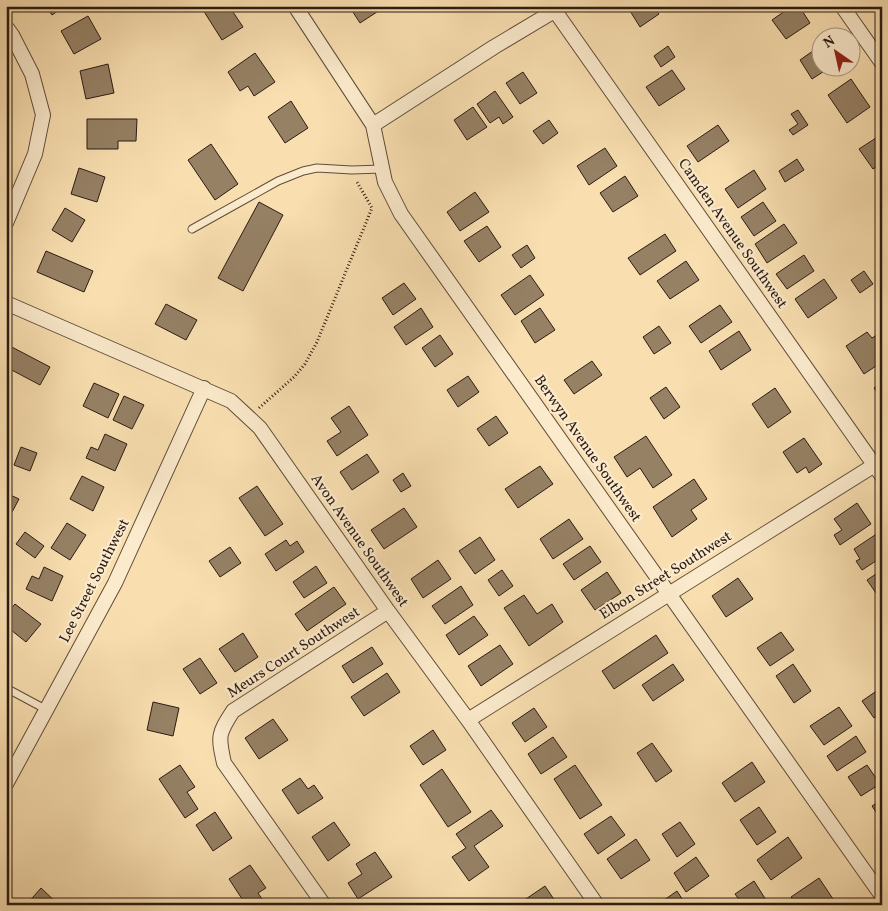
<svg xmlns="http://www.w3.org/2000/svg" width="888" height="911" font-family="Vollkorn,serif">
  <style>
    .building { fill: #968165; stroke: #2b1b13 }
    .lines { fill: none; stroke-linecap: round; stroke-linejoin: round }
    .lane-casing { stroke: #5e4c3a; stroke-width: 9 }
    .street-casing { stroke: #5e4c3a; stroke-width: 16 }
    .path { stroke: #2b1b13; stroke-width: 3; stroke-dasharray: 1 2.5; stroke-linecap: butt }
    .lane { stroke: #fbeacc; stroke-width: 7 }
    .street { stroke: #fbeacc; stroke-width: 14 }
    .labels { text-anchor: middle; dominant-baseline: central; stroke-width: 4.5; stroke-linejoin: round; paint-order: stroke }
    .street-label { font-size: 15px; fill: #2b1b13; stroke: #fbeacc }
  </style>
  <rect width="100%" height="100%" fill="#f9dfb0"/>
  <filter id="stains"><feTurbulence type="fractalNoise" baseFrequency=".004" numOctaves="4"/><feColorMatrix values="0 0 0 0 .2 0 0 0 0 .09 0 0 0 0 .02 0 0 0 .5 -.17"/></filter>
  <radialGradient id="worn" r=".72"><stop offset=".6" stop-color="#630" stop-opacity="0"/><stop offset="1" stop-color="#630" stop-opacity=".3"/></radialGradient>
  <path class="building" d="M 46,6 L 65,6 L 52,15 Z
    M 209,6 L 229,6 L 243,27 L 222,40 L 203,10 Z
    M 349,6 L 377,6 L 380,10 L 360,23 Z
    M 627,6 L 654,6 L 659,14 L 640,27 Z
    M 668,6 L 680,6 L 671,12 Z
    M 792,6 L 799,6 L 810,23 L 786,39 L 772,20 Z
    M 88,16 L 101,39 L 74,54 L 61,31 Z
    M 668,46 L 675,57 L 661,67 L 654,56 Z
    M 820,46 L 820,68 L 829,68 L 812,79 L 800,60 Z
    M 255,53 L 275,82 L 254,96 L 248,86 L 240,91 L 228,72 Z
    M 108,64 L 114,93 L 86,99 L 80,71 Z
    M 672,70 L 685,89 L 659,106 L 646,87 Z
    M 523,72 L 537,93 L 520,104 L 506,83 Z
    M 851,79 L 870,107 L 847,123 L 828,95 Z
    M 495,91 L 513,117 L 503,124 L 499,117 L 490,123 L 477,104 Z
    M 291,101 L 308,128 L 285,143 L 268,117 Z
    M 473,107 L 487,127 L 467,140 L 454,120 Z
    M 798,110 L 808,125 L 793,135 L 789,130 L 798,124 L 791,114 Z
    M 87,119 L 137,119 L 136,141 L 118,141 L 118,149 L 87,149 Z
    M 549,120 L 558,133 L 543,144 L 533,131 Z
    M 718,125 L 729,141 L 698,162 L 687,146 Z
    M 882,134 L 882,163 L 873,169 L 859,149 Z
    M 211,144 L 238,184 L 215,200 L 188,160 Z
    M 605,148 L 617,166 L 589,185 L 577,166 Z
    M 797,159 L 804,170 L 785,182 L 779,171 Z
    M 79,168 L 105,177 L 97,202 L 71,194 Z
    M 754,170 L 766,189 L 738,208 L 725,189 Z
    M 625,176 L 638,196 L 613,212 L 600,193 Z
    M 475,192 L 489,212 L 460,231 L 447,212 Z
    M 259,202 L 283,215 L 243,291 L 218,278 Z
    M 763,202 L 776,221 L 754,236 L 741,217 Z
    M 65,208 L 85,220 L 72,242 L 52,230 Z
    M 784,224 L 797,243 L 767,263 L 755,244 Z
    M 487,226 L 501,247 L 479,262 L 464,241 Z
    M 665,234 L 676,251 L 640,275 L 628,258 Z
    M 527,245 L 535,258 L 521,268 L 512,255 Z
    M 46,251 L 93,271 L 84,292 L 37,272 Z
    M 804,255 L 814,271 L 787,289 L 776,274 Z
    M 686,261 L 699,280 L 670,299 L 657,281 Z
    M 864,271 L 873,284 L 860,293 L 851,280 Z
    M 530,275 L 544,295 L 515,315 L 501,295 Z
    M 824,279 L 837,298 L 808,318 L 795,299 Z
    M 404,283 L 416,299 L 393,315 L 382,298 Z
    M 166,304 L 197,320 L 186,340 L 155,324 Z
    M 720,305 L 732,322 L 701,343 L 689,326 Z
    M 421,308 L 433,327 L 406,345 L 394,327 Z
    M 540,308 L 555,330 L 535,343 L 521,321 Z
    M 659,326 L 671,343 L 654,354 L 643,337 Z
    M 739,331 L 751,350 L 721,370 L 709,351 Z
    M 867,332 L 872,338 L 880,333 L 882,335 L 882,362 L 864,374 L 846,346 Z
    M 440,335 L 453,354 L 435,367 L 422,348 Z
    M 8,345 L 50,367 L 40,385 L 6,367 L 6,349 Z
    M 592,361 L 602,375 L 574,394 L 564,380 Z
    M 468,376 L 479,392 L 458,407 L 447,390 Z
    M 94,383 L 119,394 L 108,418 L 83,406 Z
    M 882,383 L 882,399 L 874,388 Z
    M 666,387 L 680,407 L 664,419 L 650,398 Z
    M 775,388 L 791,412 L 768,428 L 752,404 Z
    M 124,396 L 144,405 L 132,429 L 113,420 Z
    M 349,406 L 368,435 L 337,456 L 327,441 L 341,432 L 331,418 Z
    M 496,416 L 508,433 L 489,446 L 477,429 Z
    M 105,434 L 127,444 L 115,471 L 86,458 L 91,447 L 98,450 Z
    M 646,436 L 672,475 L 653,488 L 640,468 L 627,477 L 614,457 Z
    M 804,438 L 822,464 L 809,473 L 806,467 L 797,473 L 783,452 Z
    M 21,447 L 37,453 L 30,471 L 14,465 Z
    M 367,454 L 379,472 L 352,490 L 340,472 Z
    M 540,466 L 553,484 L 518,508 L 505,489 Z
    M 403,473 L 411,486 L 401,492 L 393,480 Z
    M 82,476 L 104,487 L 93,511 L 70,499 Z
    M 694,479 L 707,499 L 691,510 L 697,519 L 672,537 L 653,507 Z
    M 257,486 L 283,524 L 265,536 L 239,498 Z
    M 6,493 L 19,499 L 10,516 L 6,514 Z
    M 857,503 L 871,524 L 840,545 L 834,535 L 842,530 L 834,519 Z
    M 404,508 L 417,527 L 384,549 L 371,530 Z
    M 569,519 L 583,539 L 553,559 L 540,539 Z
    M 67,523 L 86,535 L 70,560 L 51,548 Z
    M 25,532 L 44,546 L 35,558 L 16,544 Z
    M 878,533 L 882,538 L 882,557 L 862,570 L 856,561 L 860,559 L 854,549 Z
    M 480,537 L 495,560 L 475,574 L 459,551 Z
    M 286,540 L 290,546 L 297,541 L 304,552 L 276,571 L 265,554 Z
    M 590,546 L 601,562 L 574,580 L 563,564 Z
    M 230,547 L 241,563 L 220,577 L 209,561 Z
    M 438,560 L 451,579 L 423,598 L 411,579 Z
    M 316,566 L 327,583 L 304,598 L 293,582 Z
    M 44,567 L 63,576 L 52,601 L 26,589 L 32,576 L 39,579 Z
    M 502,570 L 513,586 L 499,596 L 488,580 Z
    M 882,570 L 882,597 L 880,599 L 867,580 Z
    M 607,572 L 621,593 L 595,610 L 581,590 Z
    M 738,578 L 753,599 L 726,617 L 712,596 Z
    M 461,586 L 473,605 L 445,624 L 432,606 Z
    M 334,587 L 346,604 L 307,631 L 295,614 Z
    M 524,595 L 537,614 L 552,604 L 563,622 L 529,646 L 504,608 Z
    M 15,604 L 41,624 L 26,642 L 6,626 L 6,615 Z
    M 474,616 L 488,635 L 459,655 L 446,635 Z
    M 781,632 L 794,650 L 770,666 L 757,648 Z
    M 243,633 L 258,657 L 235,672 L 219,649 Z
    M 656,635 L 668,653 L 614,689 L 602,671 Z
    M 500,645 L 513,664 L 481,686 L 468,666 Z
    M 372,647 L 383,664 L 353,683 L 342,666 Z
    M 200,658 L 217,683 L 200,694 L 183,669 Z
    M 673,664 L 684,680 L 653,701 L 642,685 Z
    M 793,664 L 811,691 L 794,703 L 776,676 Z
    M 387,673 L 400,692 L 364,716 L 351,697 Z
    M 878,690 L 882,696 L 882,713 L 874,718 L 862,701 Z
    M 153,702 L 179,708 L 173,736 L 147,730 Z
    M 839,707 L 852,726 L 824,745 L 810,726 Z
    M 534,708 L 547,727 L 525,742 L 512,723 Z
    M 273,719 L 288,740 L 259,759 L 245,738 Z
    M 433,730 L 446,750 L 423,765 L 410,746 Z
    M 856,736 L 866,752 L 837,771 L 827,756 Z
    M 553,737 L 567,757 L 541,774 L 528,754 Z
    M 652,743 L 672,771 L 656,782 L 637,753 Z
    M 752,762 L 765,782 L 735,802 L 722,783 Z
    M 180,765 L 195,787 L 187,792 L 198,809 L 185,818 L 159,779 Z
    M 575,765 L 602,805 L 580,819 L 554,779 Z
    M 867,765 L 880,784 L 861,796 L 848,777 Z
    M 442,769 L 471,812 L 448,827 L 420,785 Z
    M 300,778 L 308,789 L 314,785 L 323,798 L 298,814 L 282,790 Z
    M 882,800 L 882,821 L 872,806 Z
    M 759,807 L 776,832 L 757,845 L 740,820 Z
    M 491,810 L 503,826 L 474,846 L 489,867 L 469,881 L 452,857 L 466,848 L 456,834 Z
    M 215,812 L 232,838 L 213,851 L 196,825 Z
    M 611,816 L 625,835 L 598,854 L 584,834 Z
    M 334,822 L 350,845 L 328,861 L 312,837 Z
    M 680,822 L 695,844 L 677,857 L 662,834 Z
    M 788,837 L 802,858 L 771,880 L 757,860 Z
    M 636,839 L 650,860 L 621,879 L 607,859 Z
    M 375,852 L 392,877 L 358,899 L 348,883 L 362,874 L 356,864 Z
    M 696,857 L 709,876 L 686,892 L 674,873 Z
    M 250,865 L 266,888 L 258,893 L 266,905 L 246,905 L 229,879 Z
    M 819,878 L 835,902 L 831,905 L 796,905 L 791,897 Z
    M 754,881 L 766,900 L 759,905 L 743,905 L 735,894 Z
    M 545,886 L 557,904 L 556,905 L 517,905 Z
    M 41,888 L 59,905 L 26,905 Z
    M 677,891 L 686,905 L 657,905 Z
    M 474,900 L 477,905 L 467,905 Z"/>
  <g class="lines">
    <defs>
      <path id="lane" d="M 192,229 L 278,181 L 303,171 L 317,168 L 352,170 L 382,169
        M 6,688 L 47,710"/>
      <path id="street" d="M 295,6 L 373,125 L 385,182 L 401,214 L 882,896
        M 842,6 L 882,63
        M 555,11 L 882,476
        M 6,27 L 12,35 L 32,74 L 43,115 L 35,154 L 6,223
        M 373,125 L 494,47 L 561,7
        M 6,303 L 231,401 L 260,428 L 388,611 L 468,720 L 597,905
        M 468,720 L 881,461
        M 6,784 L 115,583 L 204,388
        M 324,905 L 224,763 C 218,736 218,734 233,711 L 388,611"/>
    </defs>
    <use href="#lane" class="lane-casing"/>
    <use href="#street" class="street-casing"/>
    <path class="path" d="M 259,408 L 294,377 L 305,364 L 317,342 L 372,208 L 357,182"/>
    <use href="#lane" class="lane"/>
    <use href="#street" class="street"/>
  </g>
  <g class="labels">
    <g class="street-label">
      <text transform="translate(732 234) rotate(55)">Camden Avenue Southwest</text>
      <text transform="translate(587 449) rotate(55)">Berwyn Avenue Southwest</text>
      <text transform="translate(359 541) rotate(55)">Avon Avenue Southwest</text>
      <text transform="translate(666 576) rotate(-32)">Elbon Street Southwest</text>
      <text transform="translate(95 581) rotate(-63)">Lee Street Southwest</text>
      <text transform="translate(294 653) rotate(-33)">Meurs Court Southwest</text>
    </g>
  </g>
  <rect width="888" height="911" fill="none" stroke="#f9dfb0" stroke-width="25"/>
  <rect x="8" y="8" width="873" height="896" fill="none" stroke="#2b1b13" stroke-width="2.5"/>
  <rect x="12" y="12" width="863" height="886" fill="none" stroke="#2b1b13"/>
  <g transform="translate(836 52) rotate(326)"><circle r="24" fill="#fbeacc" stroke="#a89782"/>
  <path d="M0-4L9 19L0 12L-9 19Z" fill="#8f2418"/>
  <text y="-8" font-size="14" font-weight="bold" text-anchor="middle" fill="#2b1b13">N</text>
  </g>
  <rect width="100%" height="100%" filter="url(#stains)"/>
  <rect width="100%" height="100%" fill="url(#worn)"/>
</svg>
